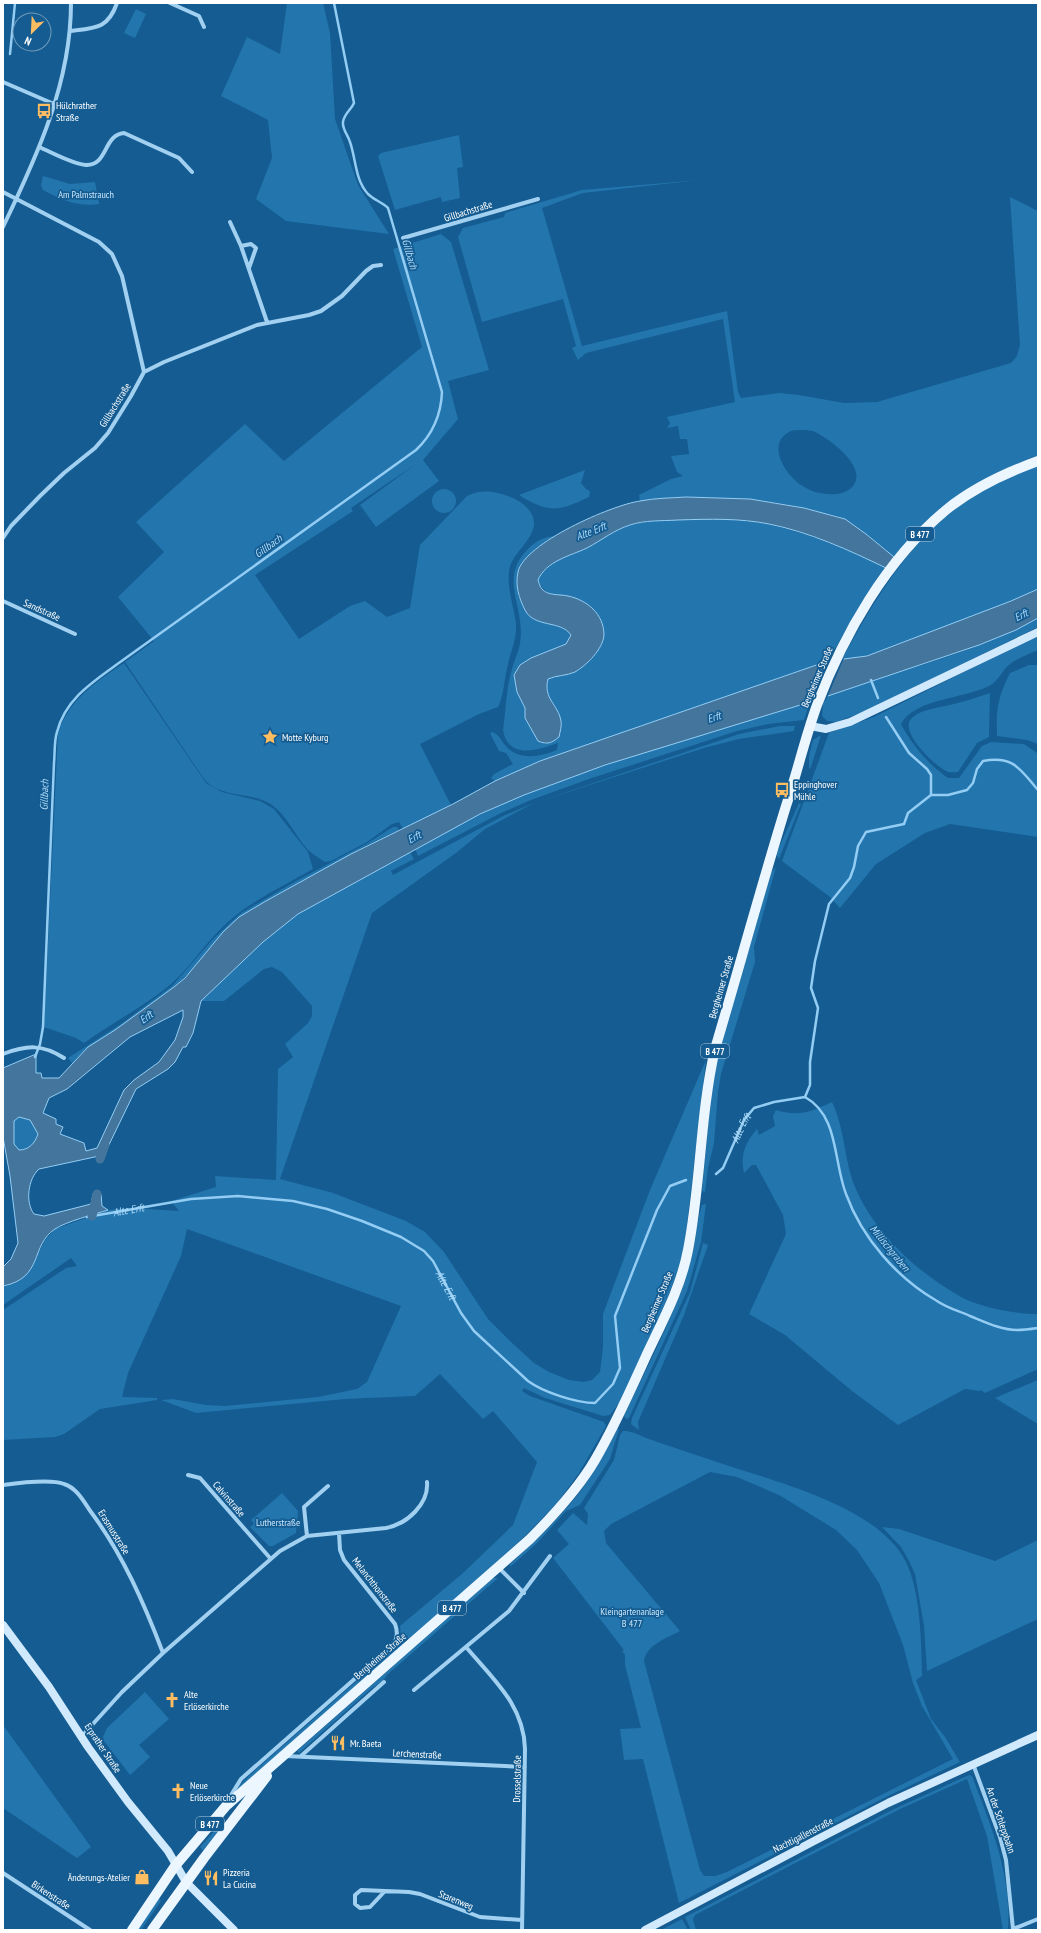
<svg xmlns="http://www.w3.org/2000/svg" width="1041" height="1933" font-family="'PT Sans Narrow',sans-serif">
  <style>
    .green { fill: #2375ae; fill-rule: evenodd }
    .water { fill: #44769d; stroke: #94cdf4; fill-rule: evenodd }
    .pier { fill: #145c91 }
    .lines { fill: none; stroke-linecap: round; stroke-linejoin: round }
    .stream { stroke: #94cdf4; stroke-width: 2.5 }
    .canal { stroke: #44769d; stroke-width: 9 }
    .minor { stroke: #a2d0f1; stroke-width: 4 }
    .secondary { stroke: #d0e9fc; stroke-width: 8 }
    .primary { stroke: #ecf6ff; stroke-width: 10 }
    .labels { text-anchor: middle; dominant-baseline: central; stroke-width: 3.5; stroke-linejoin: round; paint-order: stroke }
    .shield { fill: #145c91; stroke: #b8cede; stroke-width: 1 }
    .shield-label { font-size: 9px; font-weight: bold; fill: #fff }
    .poi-label { font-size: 10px; fill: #fff; stroke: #145c91; text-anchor: start }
    .park-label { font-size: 10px; fill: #c9e7fc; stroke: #145c91 }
    .street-label { font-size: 10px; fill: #fff; stroke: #145c91 }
    .water-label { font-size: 11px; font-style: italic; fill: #aedaf8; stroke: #145c91 }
  </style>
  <rect width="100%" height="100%" fill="#145c91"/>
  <path class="green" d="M 287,3 L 323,3 L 330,33 L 335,119 L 358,185 L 389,234 L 286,221 L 256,199 L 272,158 L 268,120 L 221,96 L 247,37 L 280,54 Z
    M 136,9 L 146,14 L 135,38 L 124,33 Z
    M 459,135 L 463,167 L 457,168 L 460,198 L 442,202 L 441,197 L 395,210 L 378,156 L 381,153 Z
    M 43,176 L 70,184 L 95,182 L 99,204 C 78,207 61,200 43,190 L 41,185 Z
    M 700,180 L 583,193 L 542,208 L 582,346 L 727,311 L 738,392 L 741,398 L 779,393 L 799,395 L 844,403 L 877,402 L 1011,363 L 1017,356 L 1020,345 L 1010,197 L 1038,211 L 1038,455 C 974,480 938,504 894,557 C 879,544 863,530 846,520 C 838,515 828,514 819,512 C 761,495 700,496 640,501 L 639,495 L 671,479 L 683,476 L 677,472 L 671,456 L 689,454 L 687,439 L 680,439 L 678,426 L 667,428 L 670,423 L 667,417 L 735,402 L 723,319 L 586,353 L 578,360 L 572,348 L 576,346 L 563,299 L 482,322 L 458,237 L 463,228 L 504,217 L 505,213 L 582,190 ZM 801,430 C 805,430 809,430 813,431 C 829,438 873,470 850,489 C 843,494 835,495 826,494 C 819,493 813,492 806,488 C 789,480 764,446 789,432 C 792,430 797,430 801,430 Z
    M 441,234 L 451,242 L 489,370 L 448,381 L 458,419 L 423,460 L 439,481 L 376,527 L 360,505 L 416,464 L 351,508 L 353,511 L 255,575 L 299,639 L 350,606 L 365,601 L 387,617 L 410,608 L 420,545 L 467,496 C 481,489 494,491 508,496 C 525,502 542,517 530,536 C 523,549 511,556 509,572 C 507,590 514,606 516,624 C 517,640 510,653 507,668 C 504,681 504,695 498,707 L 479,714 L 420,744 L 451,805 L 403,829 L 399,822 L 392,824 L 367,842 L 331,861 L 325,862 C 319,858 312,854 307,849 C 295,835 287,816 272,805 C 252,791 221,799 204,779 L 125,662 L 154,641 L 118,597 L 164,552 L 136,522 L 245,424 L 284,461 L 422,347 L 393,249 Z
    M 1038,466 L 1038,589 L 1011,601 L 867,656 L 841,661 C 870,608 902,552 949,514 C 976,492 1006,478 1038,466 Z
    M 585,470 L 581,483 L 586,489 L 590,491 L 589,497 C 558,512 548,513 519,495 Z
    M432 501a12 12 0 1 1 24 0a12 12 0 1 1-24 0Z
    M 706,518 C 727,520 750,520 771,525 C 810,534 849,550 886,568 L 866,595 L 828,661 L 552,757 L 495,781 L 491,778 L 494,774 L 513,764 L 506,753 L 499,751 L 490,733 L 492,732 C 499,734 501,740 505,745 C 518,761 540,757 557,750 L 558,743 C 538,750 508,760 503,730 C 506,710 506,688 512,669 C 514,660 519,652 520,643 C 526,607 498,580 527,550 C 535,541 543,537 556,536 L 536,548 L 518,596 C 523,606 545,622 556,626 C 563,629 567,629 571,635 L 566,644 L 531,658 L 520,665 L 514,675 L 517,692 L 525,708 L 525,718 L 538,741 L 546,744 L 557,711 C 550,700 545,692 548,679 L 575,671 L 594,656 L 603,642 L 567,596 C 552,595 544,594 538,580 C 546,561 570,556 587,547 C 595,543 602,537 610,533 C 640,518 674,520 706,518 Z
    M 1038,618 L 1038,627 L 868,710 L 836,722 L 827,721 L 822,716 L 823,704 L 828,695 C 898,671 973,654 1038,618 Z
    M 1038,635 L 1038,650 C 1029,654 1018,658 1010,664 C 1002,670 999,681 989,686 C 964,699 915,698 901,724 C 912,745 929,765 948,778 L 959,778 L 982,746 L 991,742 L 1024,744 L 1037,753 L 1038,837 L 950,824 L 925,833 L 876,864 L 840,908 L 830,897 L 782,861 L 829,733 L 874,717 Z
    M 124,663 L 206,783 L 222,792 L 260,801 L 274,809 L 308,852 L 313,869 C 284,886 252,900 228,922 C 206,941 192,966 170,985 C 143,1007 112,1023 84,1043 L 76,1038 L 44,1027 L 58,734 C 68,700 96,682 124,663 Z
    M 1029,665 L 1038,665 L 1038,744 L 1027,740 L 997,736 C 996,708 998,697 1010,673 Z
    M 990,693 L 989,737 L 977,743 L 958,772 C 954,772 950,773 946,771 C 934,765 896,729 913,717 C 922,709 942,707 954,704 C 966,701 978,697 990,693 Z
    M 810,702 L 804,720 L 768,724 L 737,731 L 589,779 L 531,800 L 501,813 L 418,856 L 415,849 C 437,837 458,824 481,814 C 586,764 700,736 810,702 Z
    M 780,726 L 795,726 L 794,731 L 739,739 L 704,748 L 534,803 L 485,829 L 456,853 L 372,913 L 280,1179 L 333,1193 L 406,1221 L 425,1232 L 444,1252 L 488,1319 L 511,1342 L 534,1363 L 549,1372 L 569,1380 L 584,1382 L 592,1380 L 600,1372 L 603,1347 L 603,1314 L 650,1190 L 706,1060 L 684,1251 C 668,1304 643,1353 619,1403 L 610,1415 L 603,1416 L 545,1398 L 524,1388 L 522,1391 L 530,1396 L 604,1422 L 606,1426 L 579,1473 L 557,1503 L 525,1536 L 411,1640 L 401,1637 L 400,1626 L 463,1573 L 513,1525 L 537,1462 L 493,1411 L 483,1419 L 440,1374 L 415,1396 L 345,1399 L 196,1413 L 161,1400 L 173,1399 L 206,1405 L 225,1406 L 318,1397 L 357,1389 L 367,1382 L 401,1306 L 187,1229 L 181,1256 L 128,1373 L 122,1397 L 157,1398 L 157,1400 L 100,1409 L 64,1434 L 55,1437 L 3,1440 L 3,1310 L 66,1268 L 77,1266 L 71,1258 L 3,1305 L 3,1286 L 9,1285 L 34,1262 L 45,1240 L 55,1229 L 108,1210 L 130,1208 L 179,1211 L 171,1201 L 216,1187 L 215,1176 L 276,1180 L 278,1069 L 293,1057 L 285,1044 L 308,1023 L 312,1016 L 312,1006 L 282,972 L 272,967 L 264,969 L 224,1001 L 201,1001 L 263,942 L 298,914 L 410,852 L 414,859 L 391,871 L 393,875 L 503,816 L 534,803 L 739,734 Z
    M 821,735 L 811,767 L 809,769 L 809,756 L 813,740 Z
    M 799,803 L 801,804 L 779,859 L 776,854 Z
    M 393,827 L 397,827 L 399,830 L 367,845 L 266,901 L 174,987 L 115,1030 L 88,1047 L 72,1063 L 68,1058 L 121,1024 L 172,986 L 214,938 L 241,913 L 296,881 L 366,844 Z
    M 776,867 L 754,947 L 755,962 L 721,1074 L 718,1092 L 714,1143 L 708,1168 L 705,1192 L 702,1191 L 711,1091 L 719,1051 L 771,873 Z
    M 832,1102 C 845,1129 844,1160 855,1187 C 874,1232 915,1270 956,1294 C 976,1307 1014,1314 1038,1314 L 1038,1369 L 985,1393 L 981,1390 L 980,1391 L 965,1389 L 898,1425 L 852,1391 L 785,1335 L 749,1314 L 786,1234 L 783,1215 L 756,1165 L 752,1165 L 744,1173 C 740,1155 745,1143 757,1129 L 759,1135 L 775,1126 L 773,1116 L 776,1110 C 798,1117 811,1112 832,1102 Z
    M 19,1117 L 30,1120 L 38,1134 C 35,1143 29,1150 19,1150 L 14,1144 L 14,1121 Z
    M 706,1204 L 701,1242 L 687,1291 L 629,1418 L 626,1419 L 624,1416 C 644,1373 667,1330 683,1285 C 692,1259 694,1231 702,1205 Z
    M 703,1243 L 708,1245 L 684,1315 L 638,1422 L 639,1430 L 631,1424 L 632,1418 L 690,1292 Z
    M 1038,1380 L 1038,1424 L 995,1398 Z
    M 617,1429 L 619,1429 L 610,1459 L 580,1505 L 566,1511 L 537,1543 L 510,1567 L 510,1564 C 535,1541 559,1519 579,1493 C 594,1473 606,1451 617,1429 Z
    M 623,1431 C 631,1430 641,1436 649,1439 C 672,1447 696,1455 720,1463 C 776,1482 878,1506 906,1562 C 921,1594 921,1640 922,1676 L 916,1680 L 931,1719 L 945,1737 L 960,1762 L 886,1797 L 679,1903 L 643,1759 L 624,1760 L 620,1729 L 641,1728 L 625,1665 L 625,1655 L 622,1651 L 624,1650 L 553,1558 L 569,1544 L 557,1530 L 573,1513 L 587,1525 L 588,1514 L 584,1508 L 614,1460 L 620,1435 ZM 710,1472 L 737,1477 L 779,1495 L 836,1530 L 857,1550 L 879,1583 L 903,1645 L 913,1683 L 922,1706 L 953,1759 L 727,1872 L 715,1876 L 704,1876 L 700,1870 L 644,1661 C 646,1645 667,1638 680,1631 L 606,1543 L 604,1531 L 611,1524 Z
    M 282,1493 L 298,1511 L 296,1533 L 273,1546 L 269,1546 L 250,1527 L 254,1524 L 251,1520 Z
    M 882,1527 L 899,1529 L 995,1561 L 1038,1540 L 1038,1619 L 927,1671 L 924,1626 L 915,1574 L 909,1561 L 901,1547 Z
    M 493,1578 L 498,1578 L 387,1675 L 383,1681 L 372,1688 L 299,1753 L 297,1751 Z
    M 400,1640 L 405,1644 L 238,1790 L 237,1788 L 251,1774 L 392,1650 Z
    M 145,1692 L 169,1719 L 139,1745 L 150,1757 L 130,1775 L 104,1741 L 103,1737 L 107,1728 Z
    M 3,1725 L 91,1847 L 77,1858 L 3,1808 Z
    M 969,1775 L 972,1776 C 991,1826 1012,1875 1008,1930 L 1003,1930 L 987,1836 L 967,1779 L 900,1809 L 695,1915 L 693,1919 L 696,1930 L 661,1930 L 682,1919 L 688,1930 L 690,1928 L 685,1917 L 892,1810 Z
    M 218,1827 L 220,1829 L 204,1852 L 200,1847 Z
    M 159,1898 L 161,1901 L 141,1930 L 138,1930 Z"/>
  <path class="water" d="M 686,497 L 750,499 L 804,508 L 845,519 L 866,534 L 894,557 L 886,568 C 849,550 809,532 769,524 C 739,518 709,519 678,520 C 662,521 645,520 630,525 C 614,530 602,540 587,548 C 570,556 546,561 538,580 C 539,583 540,587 542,589 C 548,596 559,594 568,596 C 587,600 604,614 604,635 C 603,649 587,665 575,672 C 566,676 557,675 548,679 C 543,699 558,704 561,721 C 562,725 560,732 559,737 C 552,743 547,745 538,741 L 525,718 L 525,708 L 517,692 L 514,675 L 520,665 L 531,658 L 566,644 L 571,635 C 561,620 534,628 525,610 C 519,598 515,586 518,572 C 524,543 612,505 640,501 C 655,498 671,498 686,497 Z
    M 1038,589 L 1038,618 L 1016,630 L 979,645 L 810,702 L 605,765 L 524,795 L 480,814 L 298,914 L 263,942 L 201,1001 L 193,1033 L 186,1047 L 183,1047 L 175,1062 L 168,1069 L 136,1089 L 104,1155 L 39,1169 C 28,1179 25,1202 34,1214 L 44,1216 L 91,1204 L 93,1194 L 101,1194 L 102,1206 L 108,1210 C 95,1214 65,1222 55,1229 C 30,1245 44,1278 3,1286 L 3,1267 L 11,1259 L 18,1243 L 10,1176 L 3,1137 L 3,1068 L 36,1054 L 36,1073 L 41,1073 L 42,1078 L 59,1078 L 88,1047 L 115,1030 L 174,987 L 185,978 L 223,932 L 239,917 L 266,901 L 351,854 L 453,804 L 495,781 L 540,761 L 828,661 L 867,656 L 1011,601 ZM 183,1010 L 183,1017 L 175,1040 L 159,1062 L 134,1080 L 124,1090 L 97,1148 L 86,1151 L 84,1143 L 60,1134 L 63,1127 L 56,1124 L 56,1119 L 43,1113 L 49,1098 L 67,1089 L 130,1037 ZM 19,1117 L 30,1120 L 38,1134 C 35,1143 29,1150 19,1150 L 14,1144 L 14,1121 Z"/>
  <path class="pier" d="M 844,658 L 827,698 L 810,704 L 828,659 Z"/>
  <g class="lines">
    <g class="stream">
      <path d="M 10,54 L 15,3"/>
      <path d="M 871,680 L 878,698"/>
      <path d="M 886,717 L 909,753 L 927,769 L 931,775 L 931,795"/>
      <path d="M 35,1057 L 40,1044 L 43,1027 L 54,763 C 55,753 54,741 57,732 C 66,697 96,680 123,660 L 416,450 C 433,434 441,416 442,392 L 388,208 C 382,202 374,200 368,194 C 355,180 356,159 350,142 C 348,135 342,129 343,122 C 344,114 351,110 354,103 L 334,3"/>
      <path d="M 805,1097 L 810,1085 L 810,1062 L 818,1008 L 811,988 L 815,961 L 829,904 L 850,878 L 854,867 L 858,846 L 866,832 L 904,824 L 908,813 L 931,795 L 948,795 L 967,790 L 973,783 L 977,769 L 983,761 C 1013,755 1020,769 1038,790"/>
      <path d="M 805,1097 C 839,1116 833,1160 846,1194 C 862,1238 897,1278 937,1301 C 947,1308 959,1311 970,1316 C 985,1322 1001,1330 1017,1330 C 1024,1330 1031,1329 1038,1328"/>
      <path id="s1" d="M 716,1174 L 723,1168 L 744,1120 L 754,1108 L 774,1102 L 805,1097"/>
      <path id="s2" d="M 87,1217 L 191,1199 L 238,1196 L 293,1201 L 327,1209 L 362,1221 L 401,1237 L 424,1251 L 433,1261 L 461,1313 L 474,1331 L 528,1381 C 543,1392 576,1403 595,1403 L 613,1384 L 620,1368 L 615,1316 L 657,1210 L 670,1186 L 686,1180"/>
    </g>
    <path class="canal" d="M 100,1159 L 105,1145
      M 92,1216 L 97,1194"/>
    <path class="minor" d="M 170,3 L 199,16 L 204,27
      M 70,31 C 95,28 108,29 117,3
      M 3,82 L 54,104
      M 39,147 C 51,152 72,164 86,165 C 108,166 103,135 124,133 L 179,158 L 192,172
      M 3,192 L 99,242 L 112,254 L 122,276 L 144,372
      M 230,222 L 241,246 L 267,322
      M 3,227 C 37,156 71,83 71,3
      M 403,238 L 538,199
      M 241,246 L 251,244 L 256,248 L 249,268
      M 3,538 L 11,526 L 40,496 L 64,473 L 95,448 L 108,433 L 131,396 L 144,372 L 164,362 L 257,325 L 309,315 L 321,311 L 342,296 L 366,271 L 373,266 L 381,265
      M 3,601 L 75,634
      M 3,1054 C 27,1045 42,1044 64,1058
      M 188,1475 L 200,1478 L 270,1558
      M 3,1485 C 18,1483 51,1479 64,1484 C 77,1488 84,1502 91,1512 C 123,1555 144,1603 163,1653
      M 307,1536 L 304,1507 L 328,1486
      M 499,1568 L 524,1593
      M 466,1647 C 493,1679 524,1705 525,1749 L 522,1930
      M 414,1690 L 509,1611 L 550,1556
      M 82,1736 L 122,1692 L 163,1653 L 280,1551 L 307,1536 L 386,1528 C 407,1524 429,1504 427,1482
      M 285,1756 L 525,1767
      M 301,1756 L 384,1682
      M 973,1764 L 1000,1837 L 1006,1860 L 1013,1929 L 1038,1919
      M 228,1800 L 241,1779 L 392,1646 C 398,1639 398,1632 395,1624 L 344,1560 L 340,1550 L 339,1533
      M 3,1873 L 90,1930
      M 385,1891 L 370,1907 L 360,1908 L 355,1904 L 355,1895 L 361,1890 L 409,1892 L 420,1894 L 480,1917 L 522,1920"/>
    <path class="secondary" d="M 810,726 L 826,729 L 850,722 L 1038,632
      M 3,1625 L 49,1687 L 88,1747 L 128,1802 L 168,1851 L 186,1882 L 234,1930
      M 645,1930 L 814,1841 L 888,1803 L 1038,1735"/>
    <path class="primary" d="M 132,1930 L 175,1866 L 226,1806 L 530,1539 C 554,1515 578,1489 595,1460 C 615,1426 631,1389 647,1354 C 663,1320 681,1287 688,1250 C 701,1183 700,1115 715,1049 C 739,968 761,887 786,806 C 797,773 805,738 817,705 C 844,634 886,560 946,510 C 973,488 1005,473 1038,461
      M 152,1930 L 204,1858 L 267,1776"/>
  </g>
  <defs>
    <symbol id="bus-bare" viewBox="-9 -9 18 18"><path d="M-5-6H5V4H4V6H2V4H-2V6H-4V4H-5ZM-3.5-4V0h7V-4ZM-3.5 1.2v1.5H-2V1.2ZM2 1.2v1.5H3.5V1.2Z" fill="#ffbd62" stroke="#145c91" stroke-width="2.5" paint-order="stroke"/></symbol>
    <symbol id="sight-bare" viewBox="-9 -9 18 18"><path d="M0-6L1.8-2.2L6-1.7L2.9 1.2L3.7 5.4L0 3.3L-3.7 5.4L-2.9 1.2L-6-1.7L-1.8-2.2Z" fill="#ffbd62" stroke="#145c91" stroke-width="2.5" paint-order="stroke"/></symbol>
    <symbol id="church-bare" viewBox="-9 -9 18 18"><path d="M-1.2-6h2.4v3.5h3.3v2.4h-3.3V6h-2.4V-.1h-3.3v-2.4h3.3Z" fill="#ffbd62" stroke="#145c91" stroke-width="2.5" paint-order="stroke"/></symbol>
    <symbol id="restaurant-bare" viewBox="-9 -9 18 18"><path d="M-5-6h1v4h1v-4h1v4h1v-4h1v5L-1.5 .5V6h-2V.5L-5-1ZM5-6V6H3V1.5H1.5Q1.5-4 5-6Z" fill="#ffbd62" stroke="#145c91" stroke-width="2.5" paint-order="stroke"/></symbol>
    <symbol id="shop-bare" viewBox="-9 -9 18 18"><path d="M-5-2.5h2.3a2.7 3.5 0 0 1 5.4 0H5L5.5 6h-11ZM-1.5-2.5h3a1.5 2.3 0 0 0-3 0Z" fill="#ffbd62" stroke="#145c91" stroke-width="2.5" paint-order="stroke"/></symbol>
  </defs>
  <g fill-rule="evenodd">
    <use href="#bus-bare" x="33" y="100" width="22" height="22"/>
    <use href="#sight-bare" x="259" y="726" width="22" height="22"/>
    <use href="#bus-bare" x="771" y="779" width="22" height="22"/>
    <use href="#church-bare" x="161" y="1689" width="22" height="22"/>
    <use href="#restaurant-bare" x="327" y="1732" width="22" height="22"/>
    <use href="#church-bare" x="167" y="1780" width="22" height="22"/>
    <use href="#shop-bare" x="131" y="1866" width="22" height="22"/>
    <use href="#restaurant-bare" x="200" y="1867" width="22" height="22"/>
  </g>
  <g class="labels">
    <g class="shield">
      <rect x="906" y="527" width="28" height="14" rx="3"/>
      <rect x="701" y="1044" width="28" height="14" rx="3"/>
      <rect x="438" y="1601" width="28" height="14" rx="3"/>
      <rect x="196" y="1817" width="28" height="14" rx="3"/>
    </g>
    <g class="shield-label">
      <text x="920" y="534">B 477</text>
      <text x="715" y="1051">B 477</text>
      <text x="452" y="1608">B 477</text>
      <text x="210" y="1824">B 477</text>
    </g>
    <g class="poi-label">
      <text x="56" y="105">Hülchrather<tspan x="56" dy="12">Straße</tspan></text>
      <text x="282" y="737">Motte Kyburg</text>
      <text x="794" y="784">Eppinghover<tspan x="794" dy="12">Mühle</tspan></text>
      <text x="184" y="1694">Alte<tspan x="184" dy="12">Erlöserkirche</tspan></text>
      <text x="350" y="1743">Mr. Baeta</text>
      <text x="190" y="1785">Neue<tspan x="190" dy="12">Erlöserkirche</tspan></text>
      <text x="223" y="1872">Pizzeria<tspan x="223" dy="12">La Cucina</tspan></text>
      <text x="130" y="1877" text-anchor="end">Änderungs-Atelier</text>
    </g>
    <g class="park-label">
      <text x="86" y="194">Am Palmstrauch</text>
      <text x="278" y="1522">Lutherstraße</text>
      <text x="632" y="1611">Kleingartenanlage<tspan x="632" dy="12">B 477</tspan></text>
    </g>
    <g class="street-label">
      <text transform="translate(468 211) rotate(-17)">Gillbachstraße</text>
      <text transform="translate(115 405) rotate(-58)">Gillbachstraße</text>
      <text transform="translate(42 610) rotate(24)">Sandstraße</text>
      <text transform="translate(817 677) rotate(-67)">Bergheimer Straße</text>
      <text transform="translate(721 987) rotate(-74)">Bergheimer Straße</text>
      <text transform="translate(657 1302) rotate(-67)">Bergheimer Straße</text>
      <text transform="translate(229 1499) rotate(49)">Calvinstraße</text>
      <text transform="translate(114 1532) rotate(58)">Erasmusstraße</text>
      <text transform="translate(375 1585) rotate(52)">Melanchthonstraße</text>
      <text transform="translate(380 1656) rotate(-41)">Bergheimer Straße</text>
      <text transform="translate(103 1748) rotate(56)">Erprather Straße</text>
      <text transform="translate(417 1754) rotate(3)">Lerchenstraße</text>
      <text transform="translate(517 1779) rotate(-89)">Drosselstraße</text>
      <text transform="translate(1001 1820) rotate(71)">An der Schleppbahn</text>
      <text transform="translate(803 1835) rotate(-27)">Nachtigallenstraße</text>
      <text transform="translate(51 1895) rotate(33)">Birkenstraße</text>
      <text transform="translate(456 1900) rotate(22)">Starenweg</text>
    </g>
    <g class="water-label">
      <text transform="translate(410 254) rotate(74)">Gillbach</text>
      <text transform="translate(591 531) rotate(-22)">Alte Erft</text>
      <text transform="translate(268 546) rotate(-36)">Gillbach</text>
      <text transform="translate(1021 615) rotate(-27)">Erft</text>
      <text transform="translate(714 717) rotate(-18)">Erft</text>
      <text transform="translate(44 795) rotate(-88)">Gillbach</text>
      <text transform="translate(414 837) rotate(-29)">Erft</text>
      <text transform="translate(146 1017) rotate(-36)">Erft</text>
      <text stroke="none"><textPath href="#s1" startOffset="53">Alte Erft</textPath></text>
      <text stroke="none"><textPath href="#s2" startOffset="42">Alte Erft</textPath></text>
      <text transform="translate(890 1248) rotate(51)">Millischgraben</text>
      <text stroke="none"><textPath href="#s2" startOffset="390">Alte Erft</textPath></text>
    </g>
  </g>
  <rect width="1041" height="1933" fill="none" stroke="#ffffff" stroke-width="8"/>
  <g transform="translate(32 32) rotate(204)"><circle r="19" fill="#145c91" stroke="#729dbd"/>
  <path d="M0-3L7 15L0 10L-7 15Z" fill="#ffbd62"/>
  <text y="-6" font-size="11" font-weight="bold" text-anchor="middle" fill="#ffffff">N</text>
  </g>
</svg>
